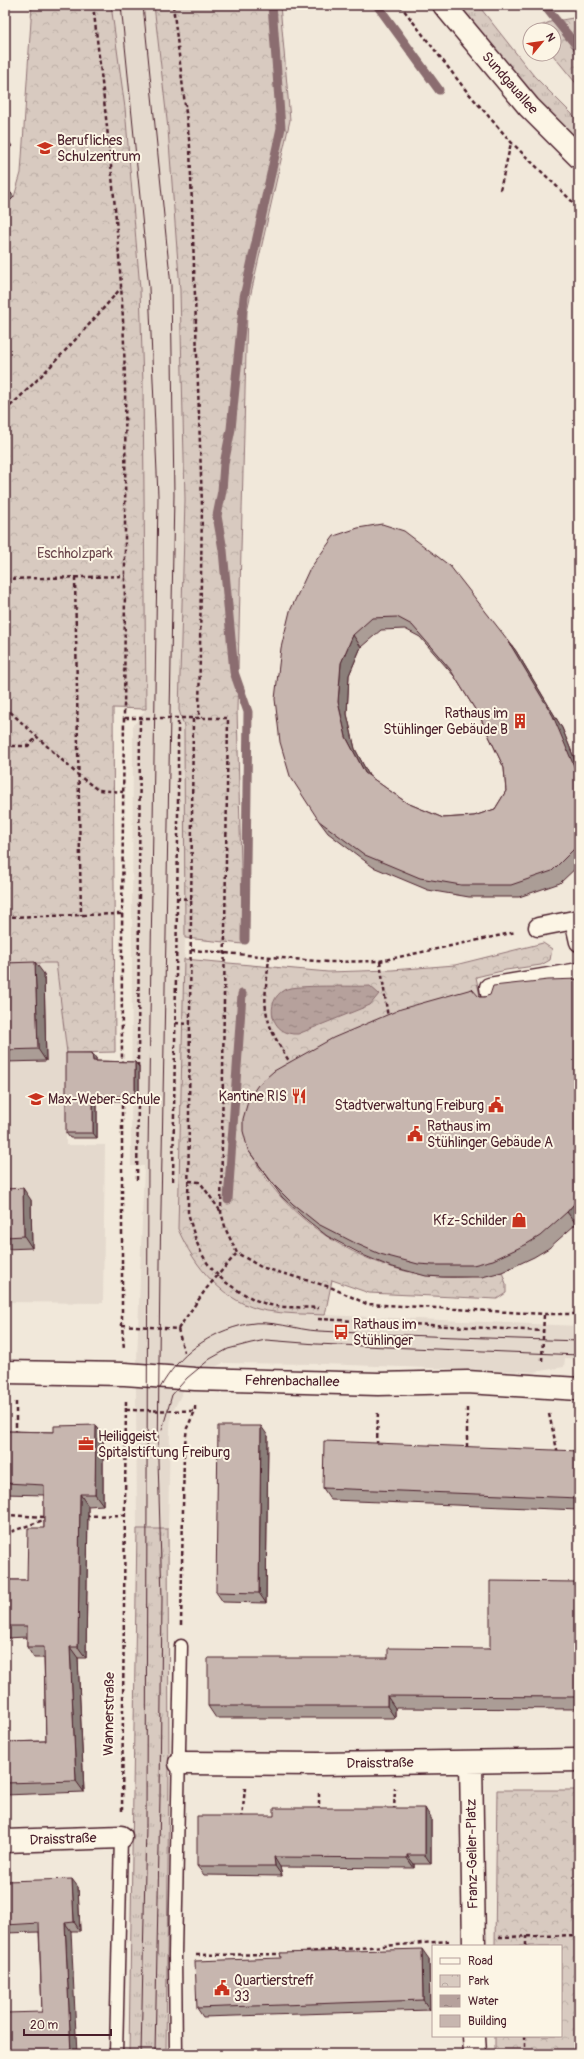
<svg xmlns="http://www.w3.org/2000/svg" width="584" height="2059" font-family="Pangolin,sans-serif">
  <style>
    .built { fill: #e4d9cd }
    .grass { fill: url(#grass-tufts); stroke: #917476 }
    .park { fill: url(#park-crowns); stroke: #917476 }
    .water { fill: url(#water-ripples); stroke: #8b6d6f }
    .lines { fill: none; stroke-linecap: round; stroke-linejoin: round }
    .stream { stroke: #8b6d6f; stroke-width: 9 }
    .service-casing { stroke: #4a1f2b; stroke-width: 15 }
    .pedestrian-casing { stroke: #4a1f2b; stroke-width: 21 }
    .minor-casing { stroke: #4a1f2b; stroke-width: 25 }
    .tertiary-casing { stroke: #4a1f2b; stroke-width: 25 }
    .path { stroke: #4a1f2b; stroke-width: 2.5; stroke-dasharray: 4 3; stroke-linecap: butt }
    .service { stroke: #fcf5e5; stroke-width: 12 }
    .pedestrian { stroke: #fcf5e5; stroke-width: 18 }
    .minor { stroke: #fcf5e5; stroke-width: 22 }
    .tertiary { stroke: #fcf5e5; stroke-width: 22 }
    .tram { stroke: #4a1f2b; stroke-width: 1 }
    .wall { fill: #ab9d96; stroke: #4a1f2b; fill-rule: evenodd }
    .shaded-wall { fill: #8b7f7a; stroke: #4a1f2b }
    .building { fill: #c7b6af; stroke: #4a1f2b; fill-rule: evenodd }
    .labels { text-anchor: middle; dominant-baseline: central; stroke-width: 4; stroke-linejoin: round; paint-order: stroke }
    .street-label { font-size: 14px; fill: #4a1f2b; stroke: #fcf5e5 }
    .poi-label { font-size: 14px; fill: #4a1f2b; stroke: #fcf5e5; text-anchor: start }
    .park-label { font-size: 14px; fill: #6e4a50; stroke: #fcf5e5 }
  </style>
  <defs>
    <pattern id="grass-tufts" width="24" height="20" patternUnits="userSpaceOnUse"><rect width="24" height="20" fill="#d8cac0"/><path d="M3 7l-1-3M5 7V3M7 7l1-3M15 17l-1-3M17 17v-4M19 17l1-3" fill="none" stroke="#bbada5"/></pattern>
    <pattern id="park-crowns" width="20" height="18" patternUnits="userSpaceOnUse"><rect width="20" height="18" fill="#d8cac0"/><path d="M2 6a3 3 0 1 1 6 0M12 15a3 3 0 1 1 6 0" fill="none" stroke="#bbada5"/></pattern>
    <pattern id="water-ripples" width="26" height="14" patternUnits="userSpaceOnUse"><rect width="26" height="14" fill="#b6a19c"/><path d="M2 4q2-2 4 0t4 0M15 11q2-2 4 0t4 0" fill="none" stroke="#96837f"/></pattern>
  </defs>
  <rect width="100%" height="100%" fill="#f1e8da"/>
  <filter id="ink" filterUnits="userSpaceOnUse"><feTurbulence type="fractalNoise" baseFrequency=".025" numOctaves="2"/><feDisplacementMap in="SourceGraphic" scale="8" xChannelSelector="R" yChannelSelector="G"/><feConvolveMatrix kernelMatrix="1 2 1 2 8 2 1 2 1" color-interpolation-filters="sRGB"/></filter>
  <g filter="url(#ink)">
    <path class="built" d="M 111,5 L 154,5 L 168,129 L 180,290 L 185,500 L 179,710 L 184,726 L 185,938 L 178,1200 L 265,1311 L 325,1315 L 579,1326 L 579,1359 L 565,1358 L 564,1367 L 534,1372 L 323,1364 L 223,1363 L 208,1371 L 184,1389 L 171,1415 L 170,1429 L 168,1529 L 169,1772 L 166,2054 L 129,2054 L 137,1529 L 136,1388 L 144,1166 L 131,1166 L 133,726 L 146,709 L 140,289 L 128,135 Z
      M 56,962 L 67,1053 L 66,1145 L 105,1145 L 103,1303 L 5,1302 L 5,963 Z"/>
    <path class="grass" d="M 458,5 L 478,5 L 534,76 L 579,121 L 579,143 L 520,81 Z
      M 137,1529 L 168,1529 L 169,1772 L 166,2054 L 129,2054 Z"/>
    <path class="park" d="M 32,5 L 111,5 L 125,108 L 140,289 L 143,385 L 146,709 L 113,708 L 115,1052 L 67,1053 L 56,963 L 5,963 L 5,206 L 14,197 L 21,173 Z
      M 154,5 L 280,5 L 290,120 L 247,311 L 237,710 L 243,944 L 185,938 L 184,726 L 179,710 L 185,500 L 180,290 L 168,129 Z
      M 579,17 L 579,87 L 552,54 L 554,54 L 554,30 L 531,30 L 550,22 Z
      M 543,943 L 552,949 L 550,960 L 541,965 L 506,970 L 476,977 L 481,1001 L 256,1162 C 291,1226 369,1271 441,1277 C 462,1279 481,1275 502,1272 L 506,1284 L 506,1293 L 497,1299 L 369,1293 L 332,1280 L 325,1315 C 305,1314 285,1314 267,1311 C 224,1304 194,1266 178,1229 L 184,959 L 328,972 L 392,970 L 455,965 Z
      M 497,1790 L 579,1790 L 579,2054 L 495,2054 L 495,2036 L 561,2036 L 561,1946 L 495,1946 Z"/>
    <path class="water" d="M 370,986 L 379,994 L 370,1005 L 298,1034 C 270,1036 264,1001 284,990 C 296,984 354,987 370,986 Z"/>
    <g class="lines">
      <path class="stream" d="M 377,5 L 439,90
        M 544,5 L 579,49
        M 245,940 L 248,712 L 234,672 L 223,550 L 217,516 L 222,491 L 224,464 L 231,429 L 244,297 L 281,128 L 272,5
        M 228,1200 L 242,994"/>
      <defs>
        <path id="service" d="M 116,2054 L 121,1837
          M 176,2054 L 175,1955 L 181,1646"/>
        <path id="pedestrian" d="M 574,920 L 579,942
          M 538,927 L 579,919
          M 491,999 L 489,987 L 579,972"/>
        <path id="minor" d="M 5,1372 L 125,1374 L 195,1379 L 378,1384 L 467,1382 L 579,1389
          M 471,1762 L 474,1946
          M 180,1763 L 320,1764 L 579,1760
          M 5,1841 L 121,1837
          M 474,2036 L 475,2054"/>
        <path id="tertiary" d="M 444,5 L 529,107 L 579,157"/>
      </defs>
      <use href="#service" class="service-casing"/>
      <use href="#pedestrian" class="pedestrian-casing"/>
      <use href="#minor" class="minor-casing"/>
      <use href="#tertiary" class="tertiary-casing"/>
      <path class="path" d="M 93,5 C 104,98 115,192 121,286 C 127,371 125,456 125,541 C 125,715 121,889 122,1063
        M 173,5 L 190,147 L 202,505 L 199,719
        M 400,5 L 464,88 L 511,142 L 579,208
        M 500,190 L 511,143
        M 5,411 C 47,372 84,331 121,288
        M 75,578 L 81,915
        M 5,579 L 125,576
        M 5,707 L 78,775 L 98,790 L 123,792
        M 125,718 L 228,718 L 221,1212 L 226,1230 L 237,1253 L 261,1267 L 330,1287 L 367,1304 L 544,1314 L 579,1314
        M 193,719 L 188,1212 C 197,1249 205,1271 239,1291 C 251,1298 262,1304 276,1306 C 290,1308 305,1307 319,1308
        M 5,746 L 28,746 L 37,737
        M 176,898 L 192,899
        M 5,917 L 121,914
        M 191,950 L 328,962 L 380,961 L 516,932
        M 269,956 C 268,976 262,1000 268,1019 C 272,1035 282,1050 291,1064
        M 380,961 L 388,1018
        M 175,1023 L 190,1024
        M 138,1067 L 140,718
        M 122,1098 L 122,1325 L 124,1349
        M 137,1180 L 138,1100
        M 173,1181 L 178,837 L 178,719
        M 189,1181 L 200,1182 L 221,1212
        M 318,1319 L 543,1331
        M 122,1325 L 178,1329 L 206,1289 L 237,1253
        M 178,1329 L 184,1352
        M 542,1361 L 544,1314
        M 467,1408 L 467,1449
        M 126,1410 L 195,1411
        M 549,1414 L 558,1454
        M 16,1434 L 16,1399
        M 377,1445 L 378,1410
        M 5,1515 L 46,1517
        M 86,1516 L 124,1515
        M 5,1534 L 46,1519
        M 181,1625 L 184,1451 L 187,1428 L 195,1411 L 195,1405
        M 122,1811 L 126,1400
        M 319,1811 L 319,1790
        M 394,1811 L 395,1788
        M 242,1819 L 245,1788
        M 499,1937 L 579,1935
        M 526,1946 L 526,1936
        M 306,1952 L 449,1941
        M 196,1955 L 283,1954
        M 525,2054 L 525,2036"/>
      <use href="#service" class="service"/>
      <use href="#pedestrian" class="pedestrian"/>
      <use href="#minor" class="minor"/>
      <use href="#tertiary" class="tertiary"/>
      <path class="tram" d="M 121,5 L 149,288 L 158,496 L 148,1152 L 146,1825 L 141,2054
        M 143,5 L 171,286 L 174,495 L 160,1264 L 158,1460 L 162,1598 L 160,1796 L 155,2054
        M 160,1388 C 179,1354 209,1332 247,1324 C 271,1319 296,1330 319,1331 C 406,1336 492,1338 579,1341
        M 162,1430 L 172,1395 L 187,1378 L 210,1359 L 228,1349 L 251,1343 L 266,1340 L 316,1344 L 579,1355"/>
    </g>
    <path class="wall" d="M 5,88 L 11,95 L 5,101 Z
      M 5,138 L 9,142 L 12,146 L 5,153 Z
      M 309,570 L 507,639 L 516,651 L 562,728 L 579,770 L 579,865 L 560,883 L 519,897 L 469,897 L 428,890 L 373,867 L 328,833 L 319,821 ZM 405,629 L 420,637 L 455,677 L 481,719 L 504,768 L 506,791 L 495,809 L 474,816 L 443,818 L 407,803 L 369,776 L 355,749 L 347,714 L 349,675 L 361,647 L 381,630 Z
      M 5,963 L 44,974 L 46,1061 L 5,1062 Z
      M 579,979 L 579,1220 L 576,1224 L 549,1248 L 534,1257 L 502,1272 L 482,1277 L 442,1277 L 426,1276 L 389,1266 L 365,1256 L 327,1236 L 302,1216 L 282,1197 L 248,1150 L 479,997 L 484,997 Z
      M 96,1058 L 96,1061 L 135,1062 L 139,1067 L 139,1102 L 97,1100 L 97,1138 L 70,1138 L 66,1133 Z
      M 5,1189 L 31,1200 L 32,1248 L 5,1249 Z
      M 96,1425 L 103,1437 L 103,1505 L 88,1506 L 86,1658 L 78,1658 L 84,1792 L 5,1795 L 5,1742 L 46,1741 L 44,1658 L 34,1658 L 27,1647 L 27,1637 L 5,1638 L 5,1580 L 27,1580 L 44,1528 L 44,1495 L 5,1494 L 5,1431 L 54,1432 Z
      M 268,1436 L 266,1603 L 223,1602 L 216,1592 Z
      M 579,1451 L 579,1510 L 331,1500 L 323,1488 Z
      M 579,1582 L 579,1709 L 395,1708 L 395,1718 L 216,1718 L 208,1706 L 388,1658 L 490,1649 Z
      M 431,1818 L 431,1864 L 414,1864 L 414,1868 L 280,1867 L 282,1876 L 204,1875 L 197,1866 Z
      M 5,1881 L 78,1887 L 80,1931 L 71,1931 L 42,2012 L 39,1932 L 5,1933 Z
      M 429,1959 L 430,2010 L 203,2017 L 197,2008 Z"/>
    <path class="shaded-wall" d="M 11,193 L 14,197 L 5,206 L 5,200 Z
      M 353,635 L 361,647 L 349,675 L 347,714 L 355,749 L 374,785 L 365,773 L 346,737 L 338,702 L 341,663 Z
      M 507,639 L 516,651 L 562,728 L 579,770 L 579,778 Z
      M 579,838 L 579,853 L 575,848 Z
      M 35,962 L 44,974 L 46,1061 L 38,1049 Z
      M 92,1053 L 96,1058 L 96,1067 L 93,1061 Z
      M 135,1062 L 139,1067 L 139,1102 L 135,1097 Z
      M 93,1095 L 97,1100 L 97,1138 L 93,1133 Z
      M 23,1188 L 31,1200 L 32,1248 L 24,1236 Z
      M 579,1198 L 579,1220 L 576,1224 L 567,1212 Z
      M 96,1425 L 103,1437 L 103,1505 L 95,1494 Z
      M 261,1426 L 268,1436 L 266,1603 L 259,1593 Z
      M 80,1494 L 88,1506 L 86,1658 L 78,1647 Z
      M 70,1647 L 78,1658 L 84,1792 L 76,1781 Z
      M 387,1696 L 395,1708 L 395,1718 L 387,1706 Z
      M 425,1808 L 431,1818 L 431,1864 L 425,1855 Z
      M 407,1855 L 414,1864 L 414,1868 L 407,1858 Z
      M 274,1857 L 280,1867 L 282,1876 L 275,1866 Z
      M 72,1879 L 78,1887 L 80,1931 L 74,1922 Z
      M 65,1923 L 71,1931 L 77,2054 L 71,2054 Z
      M 422,1949 L 429,1959 L 430,2010 L 423,2000 Z"/>
    <path class="building" d="M 5,88 L 8,91 L 5,94 Z
      M 5,138 L 9,142 L 5,147 Z
      M 5,188 L 11,193 L 5,200 Z
      M 382,524 L 404,531 L 450,566 L 507,639 L 553,716 L 579,778 L 579,838 L 575,848 L 552,871 L 511,885 L 461,885 L 420,878 L 365,855 L 319,821 L 290,776 L 280,742 L 275,699 L 281,648 L 290,611 L 309,570 L 334,536 L 358,528 ZM 397,617 L 412,625 L 450,669 L 481,719 L 504,768 L 506,791 L 495,809 L 474,816 L 443,818 L 407,803 L 365,773 L 346,737 L 338,702 L 341,663 L 353,635 L 372,618 Z
      M 35,962 L 38,1049 L 5,1050 L 5,963 Z
      M 579,979 L 579,1198 L 567,1212 L 540,1236 L 525,1245 L 493,1260 L 473,1265 L 433,1265 L 418,1264 L 380,1254 L 357,1244 L 318,1224 L 293,1204 L 274,1185 L 248,1150 L 243,1131 L 243,1119 L 249,1098 L 258,1085 L 274,1071 L 333,1038 L 401,1009 L 472,989 L 479,997 L 484,997 L 490,995 L 493,986 L 548,980 Z
      M 66,1053 L 92,1053 L 93,1061 L 135,1062 L 135,1097 L 93,1095 L 93,1133 L 66,1133 Z
      M 23,1188 L 24,1236 L 5,1237 L 5,1189 Z
      M 96,1425 L 95,1494 L 80,1494 L 78,1647 L 70,1647 L 76,1781 L 5,1783 L 5,1742 L 46,1741 L 44,1647 L 27,1647 L 27,1626 L 5,1626 L 5,1580 L 27,1580 L 28,1528 L 44,1528 L 44,1485 L 5,1483 L 5,1431 L 54,1432 L 54,1426 Z
      M 218,1426 L 261,1426 L 259,1593 L 216,1592 Z
      M 324,1441 L 579,1451 L 579,1498 L 323,1488 Z
      M 490,1581 L 579,1582 L 579,1697 L 387,1696 L 387,1706 L 208,1706 L 208,1658 L 388,1658 L 388,1648 L 490,1649 Z
      M 274,1808 L 425,1808 L 425,1855 L 407,1855 L 407,1858 L 274,1857 L 275,1866 L 197,1866 L 197,1816 L 274,1816 Z
      M 72,1879 L 74,1922 L 65,1923 L 71,2054 L 5,2054 L 5,2013 L 42,2012 L 39,1923 L 5,1925 L 5,1881 Z
      M 422,1949 L 423,2000 L 197,2008 L 195,1961 L 281,1958 L 280,1953 Z"/>
  </g>
  <defs>
    <symbol id="school-bare" viewBox="-9 -9 18 18"><path d="M0-5L7-2L0 1L-7-2ZM-4 1L0 2.5L4 1V4Q0 6-4 4Z" fill="#c8321e" stroke="#fcf5e5" stroke-width="2.5" paint-order="stroke"/></symbol>
    <symbol id="building-bare" viewBox="-9 -9 18 18"><path d="M-4-6H4V6H1V3H-1V6H-4ZM-2.5-4.3h1.7v1.8h-1.7ZM.8-4.3h1.7v1.8H.8ZM-2.5-1h1.7V.8h-1.7ZM.8-1h1.7V.8H.8Z" fill="#c8321e" stroke="#fcf5e5" stroke-width="2.5" paint-order="stroke"/></symbol>
    <symbol id="restaurant-bare" viewBox="-9 -9 18 18"><path d="M-5-6h1v4h1v-4h1v4h1v-4h1v5L-1.5 .5V6h-2V.5L-5-1ZM5-6V6H3V1.5H1.5Q1.5-4 5-6Z" fill="#c8321e" stroke="#fcf5e5" stroke-width="2.5" paint-order="stroke"/></symbol>
    <symbol id="civic-bare" viewBox="-9 -9 18 18"><path d="M-.6-6.5H3V-4.5H.6V-3L4-1V1h2V6H-6V1h2V-1L-.6-3ZM-1.2 2.5V6h2.4V2.5Z" fill="#c8321e" stroke="#fcf5e5" stroke-width="2.5" paint-order="stroke"/></symbol>
    <symbol id="shop-bare" viewBox="-9 -9 18 18"><path d="M-5-2.5h2.3a2.7 3.5 0 0 1 5.4 0H5L5.5 6h-11ZM-1.5-2.5h3a1.5 2.3 0 0 0-3 0Z" fill="#c8321e" stroke="#fcf5e5" stroke-width="2.5" paint-order="stroke"/></symbol>
    <symbol id="bus-bare" viewBox="-9 -9 18 18"><path d="M-5-6H5V4H4V6H2V4H-2V6H-4V4H-5ZM-3.5-4V0h7V-4ZM-3.5 1.2v1.5H-2V1.2ZM2 1.2v1.5H3.5V1.2Z" fill="#c8321e" stroke="#fcf5e5" stroke-width="2.5" paint-order="stroke"/></symbol>
    <symbol id="office-bare" viewBox="-9 -9 18 18"><path d="M-6-3h4V-5.5h4V-3h4V5H-6ZM-1-4.5V-3h2v-1.5ZM-6 0V1H6V0Z" fill="#c8321e" stroke="#fcf5e5" stroke-width="2.5" paint-order="stroke"/></symbol>
  </defs>
  <g fill-rule="evenodd">
    <use href="#school-bare" x="34" y="137" width="22" height="22"/>
    <use href="#building-bare" x="509" y="710" width="22" height="22"/>
    <use href="#restaurant-bare" x="288" y="1085" width="22" height="22"/>
    <use href="#school-bare" x="25" y="1088" width="22" height="22"/>
    <use href="#civic-bare" x="485" y="1094" width="22" height="22"/>
    <use href="#civic-bare" x="404" y="1123" width="22" height="22"/>
    <use href="#shop-bare" x="508" y="1209" width="22" height="22"/>
    <use href="#bus-bare" x="330" y="1321" width="22" height="22"/>
    <use href="#office-bare" x="75" y="1433" width="22" height="22"/>
    <use href="#civic-bare" x="211" y="1977" width="22" height="22"/>
  </g>
  <g class="labels">
    <g class="street-label">
      <text transform="translate(510 83) rotate(49)">Sundgauallee</text>
      <text transform="translate(292 1381) rotate(1)">Fehrenbachallee</text>
      <text transform="translate(109 1714) rotate(-89)">Wannerstraße</text>
      <text transform="translate(380 1763) rotate(-1)">Draisstraße</text>
      <text transform="translate(63 1839) rotate(-2)">Draisstraße</text>
      <text transform="translate(472 1854) rotate(-91)">Franz-Geiler-Platz</text>
    </g>
    <g class="poi-label">
      <text x="57" y="140">Berufliches<tspan x="57" dy="16">Schulzentrum</tspan></text>
      <text x="508" y="713" text-anchor="end">Rathaus im<tspan x="508" dy="16">Stühlinger Gebäude B</tspan></text>
      <text x="287" y="1096" text-anchor="end">Kantine RIS</text>
      <text x="48" y="1099">Max-Weber-Schule</text>
      <text x="484" y="1105" text-anchor="end">Stadtverwaltung Freiburg</text>
      <text x="427" y="1126">Rathaus im<tspan x="427" dy="16">Stühlinger Gebäude A</tspan></text>
      <text x="507" y="1220" text-anchor="end">Kfz-Schilder</text>
      <text x="353" y="1324">Rathaus im<tspan x="353" dy="16">Stühlinger</tspan></text>
      <text x="98" y="1436">Heiliggeist<tspan x="98" dy="16">Spitalstiftung Freiburg</tspan></text>
      <text x="234" y="1980">Quartierstreff<tspan x="234" dy="16">33</tspan></text>
    </g>
    <g class="park-label">
      <text x="75" y="553">Eschholzpark</text>
    </g>
  </g>
  <rect width="584" height="2059" fill="none" stroke="#fcf5e5" stroke-width="20"/>
  <rect x="10" y="10" width="564" height="2039" fill="none" stroke="#4a1f2b" stroke-width="1.5" filter="url(#ink)"/>
  <rect x="432" y="1945" width="130" height="92" fill="#fcf5e5" stroke="#b59f9b"/>
  <rect x="440" y="1958" width="20" height="6" fill="#fcf5e5" stroke="#b59f9b"/>
  <text x="468" y="1965" font-size="12" fill="#4a1f2b">Road</text>
  <rect x="440" y="1975" width="20" height="12" fill="url(#park-crowns)" stroke="#b59f9b"/>
  <text x="468" y="1985" font-size="12" fill="#4a1f2b">Park</text>
  <rect x="440" y="1995" width="20" height="12" fill="url(#water-ripples)" stroke="#b59f9b"/>
  <text x="468" y="2005" font-size="12" fill="#4a1f2b">Water</text>
  <rect x="440" y="2015" width="20" height="12" fill="#c7b6af" stroke="#b59f9b"/>
  <text x="468" y="2025" font-size="12" fill="#4a1f2b">Building</text>
  <g transform="translate(542 42) rotate(61)"><circle r="19" fill="#fcf5e5" stroke="#b59f9b"/>
  <path d="M0-3L7 15L0 10L-7 15Z" fill="#c8321e"/>
  <text y="-6" font-size="11" font-weight="bold" text-anchor="middle" fill="#4a1f2b">N</text>
  </g>
  <path d="M24 2029v6h87v-6" fill="none" stroke="#4a1f2b" stroke-width="2"/>
  <text x="30" y="2029" font-size="12" fill="#4a1f2b" stroke="#fcf5e5" stroke-width="3" paint-order="stroke">20 m</text>
</svg>
